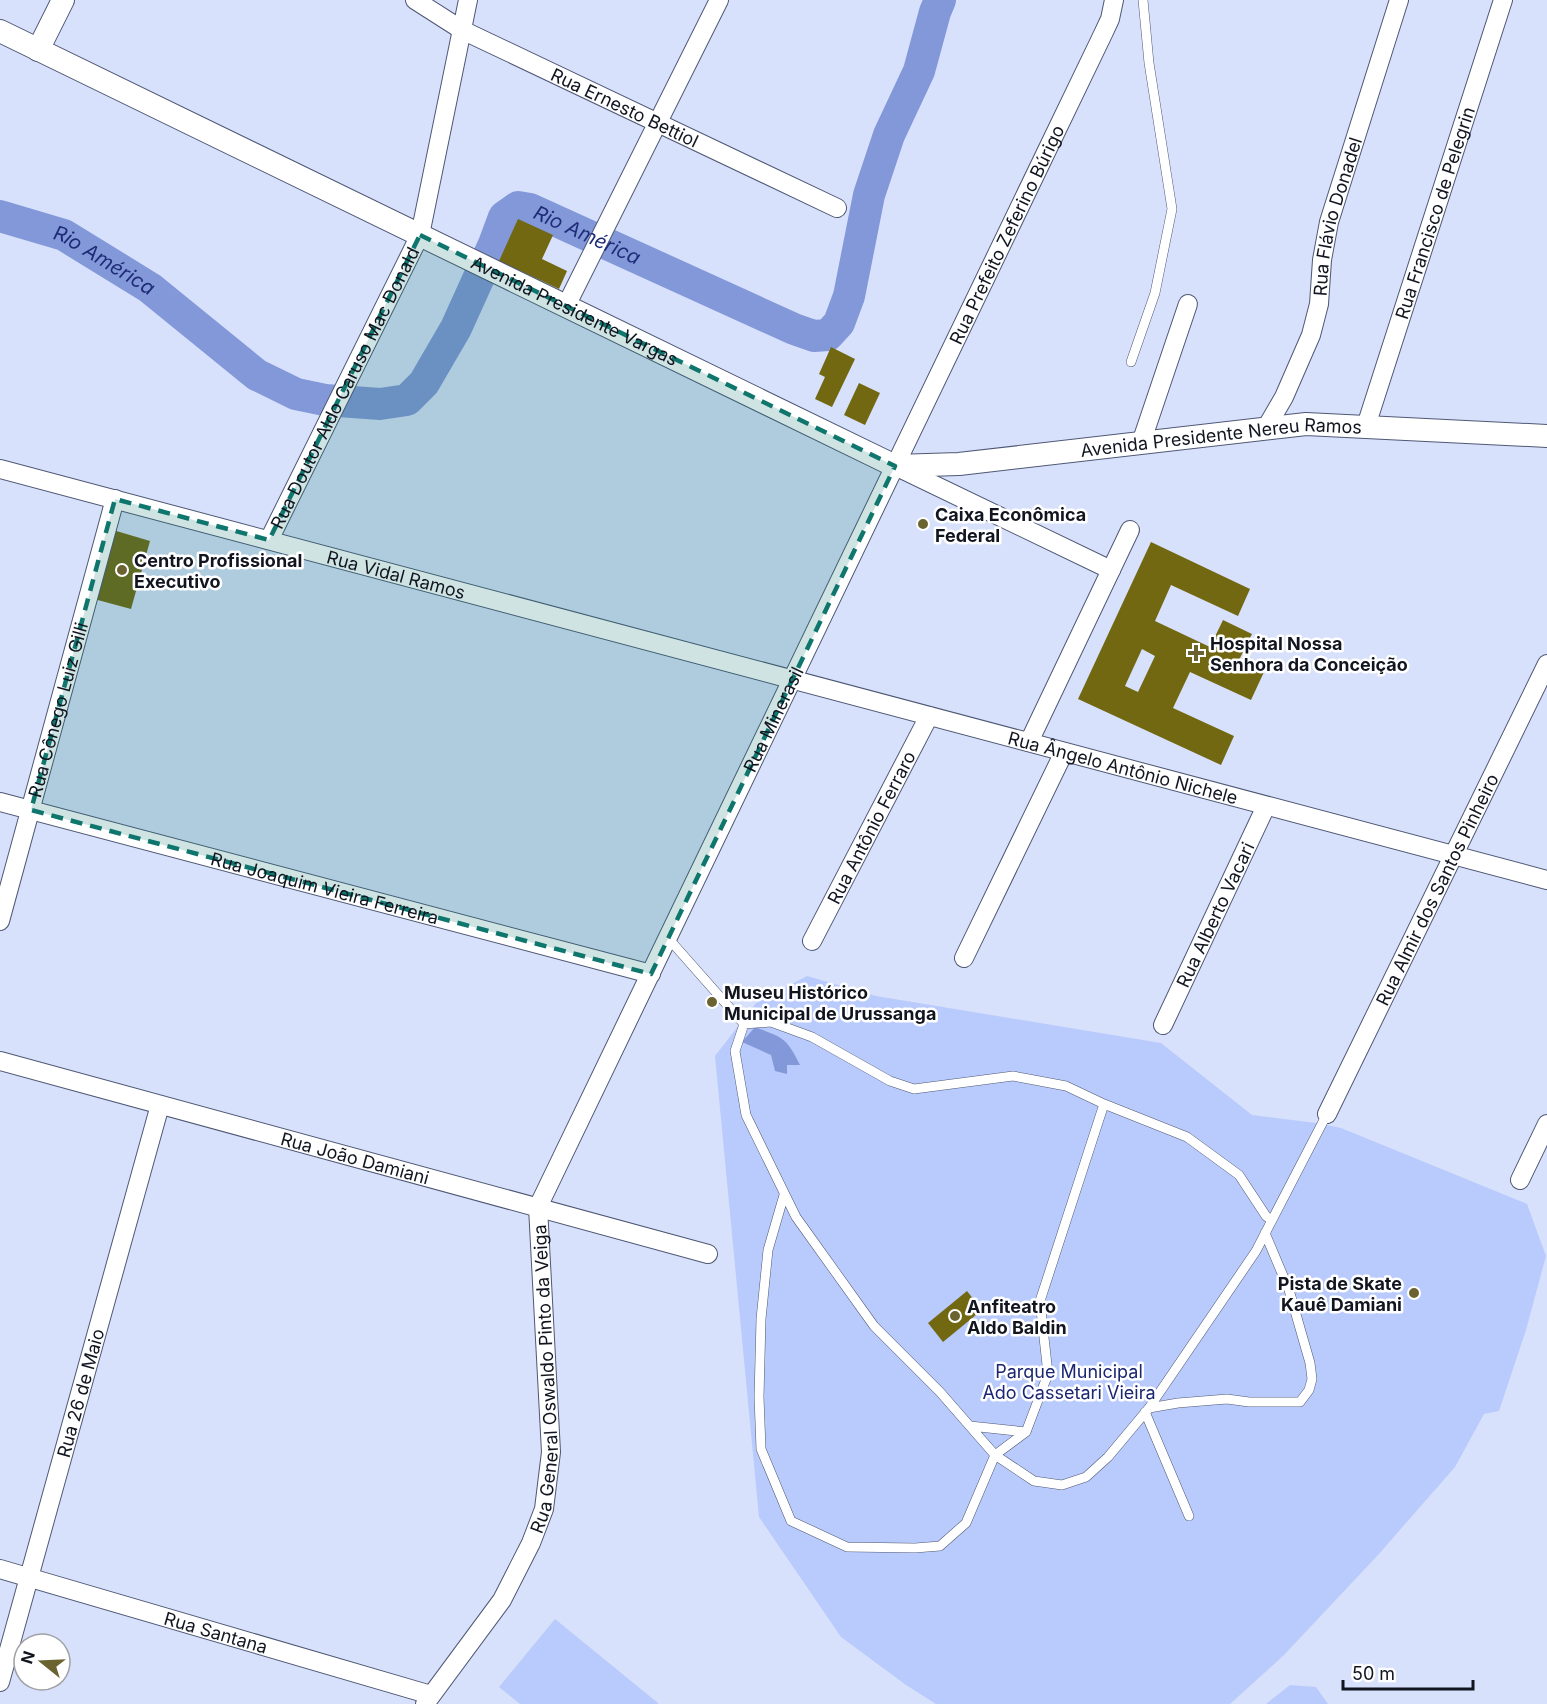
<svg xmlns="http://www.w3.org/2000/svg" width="1547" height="1704" font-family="Inter,sans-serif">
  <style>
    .green { fill: #b9cafc }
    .water { fill: #8398d9 }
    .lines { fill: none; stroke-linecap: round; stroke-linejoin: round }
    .river { stroke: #8398d9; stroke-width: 32 }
    .building { fill: #726812; fill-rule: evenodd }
    .service-casing { stroke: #4e5874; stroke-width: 10 }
    .minor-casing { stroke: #4e5874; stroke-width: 20 }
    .tertiary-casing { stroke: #4e5874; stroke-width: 24 }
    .service { stroke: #fff; stroke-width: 9 }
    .minor { stroke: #fff; stroke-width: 18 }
    .tertiary { stroke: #fff; stroke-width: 22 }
    .marked { fill: #0f766e; fill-opacity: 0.2; stroke: #0f766e; stroke-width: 4.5; stroke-dasharray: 12 8; stroke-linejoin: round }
    .poi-dot { fill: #6a6330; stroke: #fff; stroke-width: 2 }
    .labels { text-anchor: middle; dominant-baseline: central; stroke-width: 5; stroke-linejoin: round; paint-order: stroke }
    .street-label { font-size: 18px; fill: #111520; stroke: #fff }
    .poi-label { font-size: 18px; font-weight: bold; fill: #111520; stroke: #fff; text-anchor: start }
    .park-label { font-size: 18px; fill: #1a2671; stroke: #fff }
    .water-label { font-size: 20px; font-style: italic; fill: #1f2c78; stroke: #fff }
  </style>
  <rect width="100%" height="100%" fill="#d8e1fc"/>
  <path class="green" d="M 807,976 L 876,996 L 1161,1043 L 1252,1115 L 1316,1123 L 1341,1128 L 1527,1204 L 1546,1256 L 1526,1330 L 1499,1411 L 1484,1414 L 1455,1467 L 1378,1555 L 1284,1655 L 1230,1704 L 936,1704 L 906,1685 L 841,1637 L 759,1517 L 715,1056 L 756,1003 Z
    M 555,1619 L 658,1703 L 658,1704 L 520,1704 L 499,1687 Z
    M 1290,1685 L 1316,1687 L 1328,1704 L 1266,1704 Z"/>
  <path class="water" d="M 755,1027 C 784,1038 786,1037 800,1065 L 787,1065 L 787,1074 L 775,1071 L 771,1055 L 742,1042 Z"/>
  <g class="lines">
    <path class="river" id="s1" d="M 0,216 L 64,235 L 150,288 L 257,375 L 296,394 L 325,400 L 380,404 L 407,400 L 424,383 L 456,328 L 494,244 L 504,217 L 518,207 L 530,209 L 794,329 L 814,336 L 828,335 L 839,323 L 849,296 L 869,195 L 889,135 L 919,71 L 935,12 L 940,0"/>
  </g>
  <path class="building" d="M 518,219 L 553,235 L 542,259 L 567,271 L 559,289 L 499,261 Z
    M 831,347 L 855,359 L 832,407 L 815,399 L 825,377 L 819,374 Z
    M 859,383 L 880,393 L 865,425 L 844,415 Z
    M 113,530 L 150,541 L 131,609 L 94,599 Z
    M 1151,542 L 1250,589 L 1238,616 L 1171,585 L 1155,621 L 1210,647 L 1223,620 L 1252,634 L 1239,660 L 1264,672 L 1251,700 L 1190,672 L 1173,708 L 1234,736 L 1221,765 L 1078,699 ZM 1142,649 L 1155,656 L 1138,692 L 1125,686 Z
    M 967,1291 L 982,1310 L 943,1342 L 928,1323 Z"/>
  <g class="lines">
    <defs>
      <path id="service" d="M 1131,362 L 1155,293 L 1172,209 L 1149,63 L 1143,0
        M 668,938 L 744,1024 L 735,1051 L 746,1115 L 796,1217 L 874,1326 L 940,1392 L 995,1455 L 1034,1481 L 1062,1485 L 1086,1477 L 1108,1457 L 1149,1408 L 1256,1251 L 1327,1114
        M 744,1024 L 771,1022 L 812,1037 L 890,1081 L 914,1089 L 1013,1076 L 1066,1086 L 1104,1104 L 1187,1137 L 1239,1175 L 1266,1216 L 1271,1220
        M 784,1195 L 768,1250 L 761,1319 L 759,1397 L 761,1449 L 791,1521 L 847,1547 L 915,1548 L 940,1546 L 966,1523 L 995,1455 L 1026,1432 L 1048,1374 L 1040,1301 L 1104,1104
        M 1149,1408 L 1178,1403 L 1227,1399 L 1249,1402 L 1300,1402 L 1309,1390 L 1312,1379 L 1310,1363 L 1289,1290 L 1265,1233
        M 1145,1412 L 1189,1516
        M 970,1426 L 1026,1432"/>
      <g id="minor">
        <path id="s2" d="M 415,0 L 462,30 L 837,208"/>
        <path d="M 566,306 L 719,0"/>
        <path id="s3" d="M 1366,426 L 1503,0"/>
        <path id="s4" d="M 1266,428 L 1284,397 L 1311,335 L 1319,304 L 1322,260 L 1329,222 L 1399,0"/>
        <path d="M 1141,443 L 1188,304"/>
        <path d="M 897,467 L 1111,570"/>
        <path id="s5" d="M 0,469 L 1547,880"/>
        <path id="s6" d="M 269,540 L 420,235 L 468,0"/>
        <path d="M 1029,742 L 1130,530"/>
        <path id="s7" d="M 0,802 L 651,974"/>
        <path id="s8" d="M 0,921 L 115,499"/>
        <path id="s9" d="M 812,941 L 929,716"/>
        <path d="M 964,958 L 1064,752"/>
        <path id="s10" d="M 1163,1025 L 1266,806"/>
        <path id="s11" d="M 0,1061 L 708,1254"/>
        <path id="s12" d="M 1327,1114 L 1547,664"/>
        <path d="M 1520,1180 L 1547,1124"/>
        <path id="s13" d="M 0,1569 L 431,1695"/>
        <path id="s14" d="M 0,1682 L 160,1105"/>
        <path id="s15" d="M 425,1704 L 502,1600 L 531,1543 L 544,1509 L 551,1452 L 538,1207 L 1103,34 L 1110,19 L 1114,0"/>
      </g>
      <g id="tertiary">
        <path id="s16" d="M 0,31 L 895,466 L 959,464 L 1306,424 L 1547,436"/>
        <path d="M 38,50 L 63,0"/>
      </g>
    </defs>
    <use href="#service" class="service-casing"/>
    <use href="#minor" class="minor-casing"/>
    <use href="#tertiary" class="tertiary-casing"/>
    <use href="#service" class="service"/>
    <use href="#minor" class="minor"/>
    <use href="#tertiary" class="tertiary"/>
  </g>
  <path class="marked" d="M 420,235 L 895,466 L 651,974 L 31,810 L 115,499 L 269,540 Z"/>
  <g class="poi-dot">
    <circle cx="923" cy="524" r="6"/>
    <circle cx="122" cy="570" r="6"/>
    <path d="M1193 644h6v6h6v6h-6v6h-6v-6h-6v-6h6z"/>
    <circle cx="712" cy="1002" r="6"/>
    <circle cx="1414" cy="1293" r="6"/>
    <circle cx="955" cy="1316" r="6"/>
  </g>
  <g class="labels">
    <g class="street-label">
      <text stroke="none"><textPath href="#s2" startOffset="236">Rua Ernesto Bettiol</textPath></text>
      <text stroke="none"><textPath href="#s3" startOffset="224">Rua Francisco de Pelegrin</textPath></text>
      <text stroke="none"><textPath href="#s4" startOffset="225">Rua Flávio Donadel</textPath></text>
      <text stroke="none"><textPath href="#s15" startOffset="1612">Rua Prefeito Zeferino Búrigo</textPath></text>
      <text stroke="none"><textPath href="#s16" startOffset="639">Avenida Presidente Vargas</textPath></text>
      <text stroke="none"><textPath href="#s6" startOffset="170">Rua Doutor Aldo Caruso Mac Donald</textPath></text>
      <text stroke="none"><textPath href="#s16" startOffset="1323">Avenida Presidente Nereu Ramos</textPath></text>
      <text stroke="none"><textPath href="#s5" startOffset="410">Rua Vidal Ramos</textPath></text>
      <text stroke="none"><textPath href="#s8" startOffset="219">Rua Cônego Luiz Gilli</textPath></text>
      <text stroke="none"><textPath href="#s15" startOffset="1074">Rua Minerasil</textPath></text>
      <text stroke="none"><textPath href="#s5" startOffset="1162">Rua Ângelo Antônio Nichele</textPath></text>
      <text stroke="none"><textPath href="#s9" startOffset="128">Rua Antônio Ferraro</textPath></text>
      <text stroke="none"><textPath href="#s7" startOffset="336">Rua Joaquim Vieira Ferreira</textPath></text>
      <text stroke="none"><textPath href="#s12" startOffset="250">Rua Almir dos Santos Pinheiro</textPath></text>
      <text stroke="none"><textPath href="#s10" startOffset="122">Rua Alberto Vacari</textPath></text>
      <text stroke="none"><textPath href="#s11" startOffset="368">Rua João Damiani</textPath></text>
      <text stroke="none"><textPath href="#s15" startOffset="360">Rua General Oswaldo Pinto da Veiga</textPath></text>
      <text stroke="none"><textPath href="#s14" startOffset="300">Rua 26 de Maio</textPath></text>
      <text stroke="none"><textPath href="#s13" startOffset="225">Rua Santana</textPath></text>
    </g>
    <g class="poi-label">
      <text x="935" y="514">Caixa Econômica<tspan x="935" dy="21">Federal</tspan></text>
      <text x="134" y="560">Centro Profissional<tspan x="134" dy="21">Executivo</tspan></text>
      <text x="1210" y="643">Hospital Nossa<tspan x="1210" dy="21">Senhora da Conceição</tspan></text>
      <text x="724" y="992">Museu Histórico<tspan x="724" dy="21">Municipal de Urussanga</tspan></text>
      <text x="1402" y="1283" text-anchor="end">Pista de Skate<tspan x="1402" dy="21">Kauê Damiani</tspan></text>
      <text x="967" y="1306">Anfiteatro<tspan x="967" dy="21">Aldo Baldin</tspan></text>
    </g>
    <g class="park-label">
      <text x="1069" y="1371">Parque Municipal<tspan x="1069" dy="21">Ado Cassetari Vieira</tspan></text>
    </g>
    <g class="water-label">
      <text stroke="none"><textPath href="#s1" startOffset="762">Rio América</textPath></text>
      <text stroke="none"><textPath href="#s1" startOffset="114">Rio América</textPath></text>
    </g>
  </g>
  <g transform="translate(42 1662) rotate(288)"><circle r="28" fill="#ffffff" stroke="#a0a1a6" stroke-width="1.5"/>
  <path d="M0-4.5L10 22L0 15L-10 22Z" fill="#6a6330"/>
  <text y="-9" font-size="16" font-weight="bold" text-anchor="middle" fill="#111520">N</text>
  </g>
  <path d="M1343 1680v9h130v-9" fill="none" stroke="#111520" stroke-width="3"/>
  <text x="1352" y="1680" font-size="18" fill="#111520" stroke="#ffffff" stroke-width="4.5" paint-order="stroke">50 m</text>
</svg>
